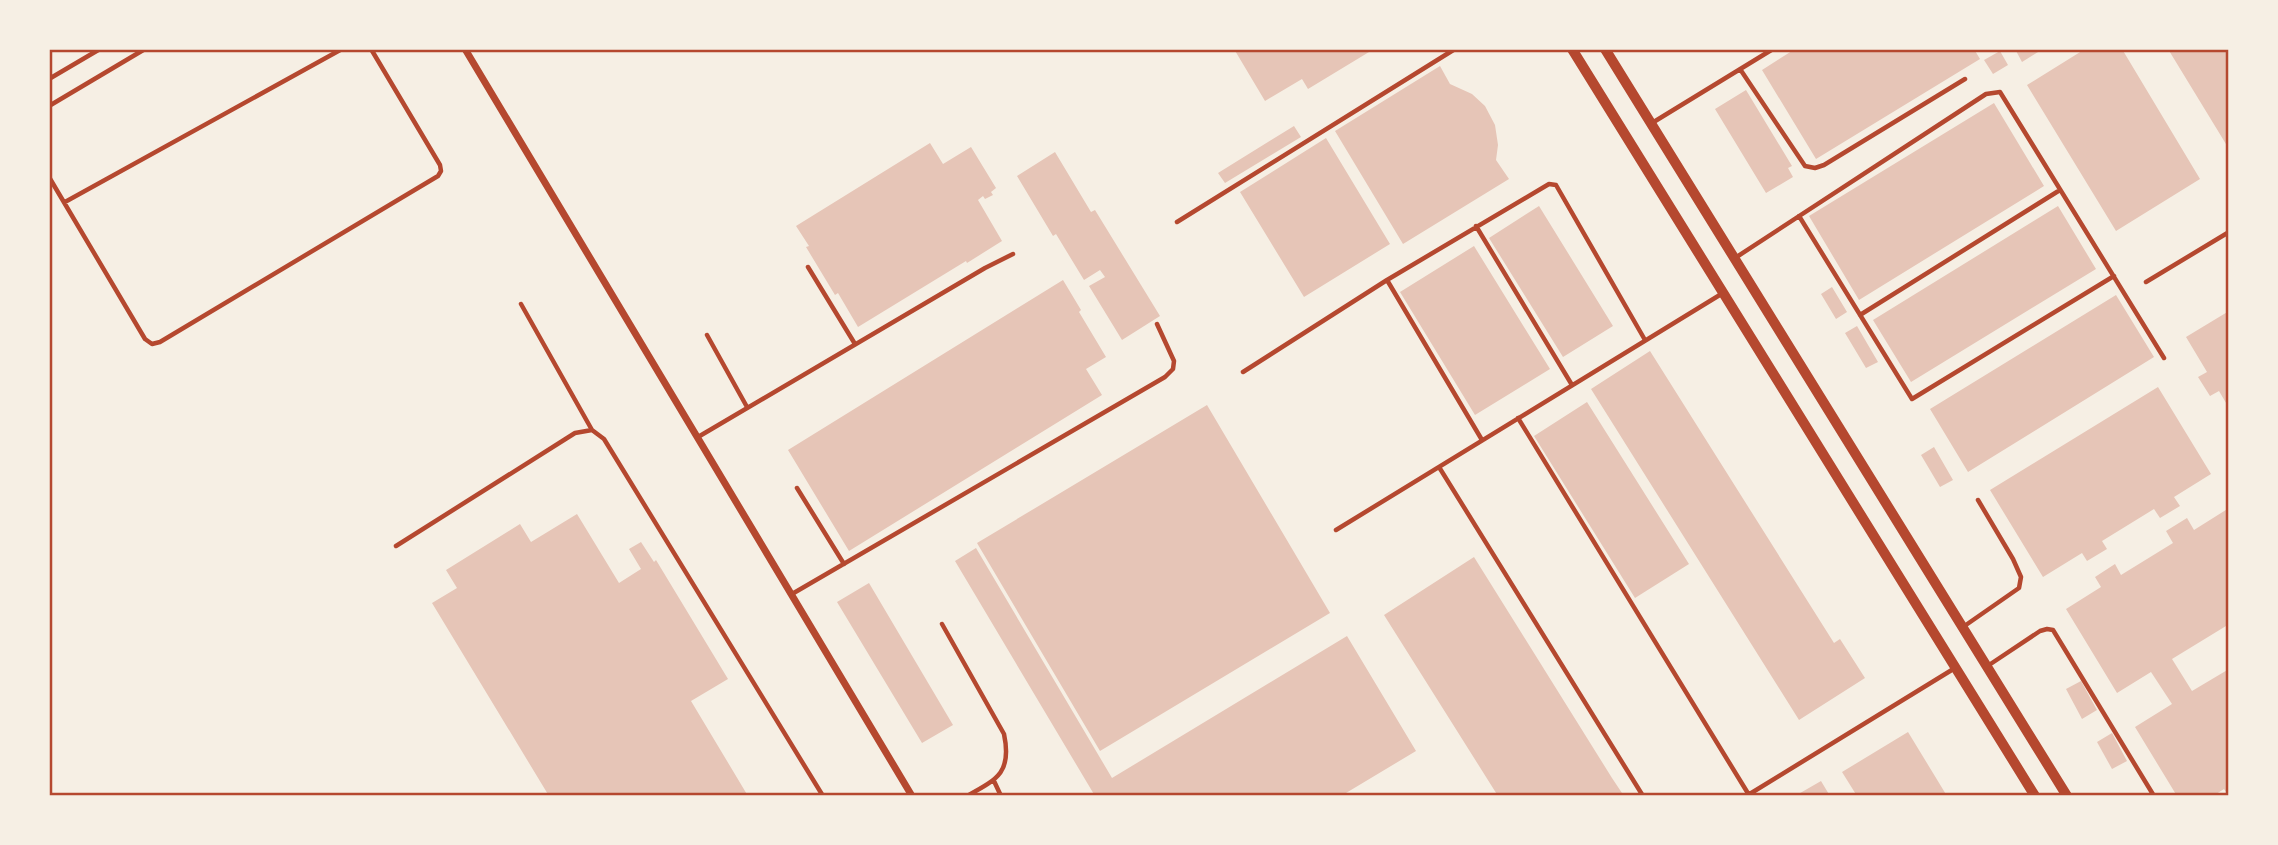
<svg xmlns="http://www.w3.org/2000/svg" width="2278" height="845" font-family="Lora,serif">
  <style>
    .building { fill: #e6c5b7 }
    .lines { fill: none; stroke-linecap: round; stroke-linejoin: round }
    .service { stroke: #b5482f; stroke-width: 4.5 }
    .minor { stroke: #b5482f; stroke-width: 7 }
    .tertiary { stroke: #b5482f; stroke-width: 10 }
    .neatline { fill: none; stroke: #b5482f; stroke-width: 2.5 }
  </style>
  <rect width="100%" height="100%" fill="#f6efe4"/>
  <path class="building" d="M 1234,49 L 1374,49 L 1308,89 L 1302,79 L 1265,101 Z
    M 1795,49 L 1974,49 L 1980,59 L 1816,159 L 1762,70 Z
    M 2015,49 L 2043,49 L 2022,62 Z
    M 2085,49 L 2122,49 L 2200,179 L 2116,231 L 2027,85 Z
    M 2168,49 L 2229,49 L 2229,149 Z
    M 2000,51 L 2008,65 L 1993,74 L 1984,60 Z
    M 1440,66 L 1450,84 L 1472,94 L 1485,106 L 1495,125 L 1498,145 L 1496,160 L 1509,179 L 1403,244 L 1335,131 Z
    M 1746,90 L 1792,166 L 1788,168 L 1793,177 L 1766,193 L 1715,109 Z
    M 1994,103 L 2044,186 L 1859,300 L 1809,216 Z
    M 1294,126 L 1301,137 L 1225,183 L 1218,173 Z
    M 1326,138 L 1390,244 L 1304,297 L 1240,192 Z
    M 930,143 L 943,164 L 971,147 L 996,188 L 991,192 L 993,195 L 985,199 L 983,196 L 978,200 L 1002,241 L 967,263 L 966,261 L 858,327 L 838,293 L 835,295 L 806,247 L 809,246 L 796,226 Z
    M 1055,152 L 1091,212 L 1095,210 L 1160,316 L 1122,340 L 1089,286 L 1105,277 L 1100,270 L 1084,280 L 1056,234 L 1053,236 L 1017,176 Z
    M 1539,206 L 1613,326 L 1563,357 L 1489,238 Z
    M 2058,206 L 2096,269 L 1911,382 L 1873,320 Z
    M 1474,246 L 1550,369 L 1475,415 L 1400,292 Z
    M 1063,280 L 1081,310 L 1079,312 L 1106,357 L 1086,369 L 1102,395 L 849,551 L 788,450 Z
    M 1832,287 L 1847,312 L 1836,319 L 1821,294 Z
    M 2116,295 L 2154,357 L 1968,472 L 1930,409 Z
    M 2229,311 L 2229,408 L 2219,391 L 2210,396 L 2198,377 L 2207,372 L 2186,337 Z
    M 1857,326 L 1878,362 L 1866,368 L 1845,333 Z
    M 1650,351 L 1834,643 L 1840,639 L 1865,678 L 1799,720 L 1591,389 Z
    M 2158,387 L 2211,474 L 2174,497 L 2180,506 L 2160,518 L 2154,509 L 2102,541 L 2107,549 L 2087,561 L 2082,553 L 2043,577 L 1990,490 Z
    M 1587,402 L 1689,564 L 1635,598 L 1534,436 Z
    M 1207,405 L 1330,613 L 1100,751 L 977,543 Z
    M 1934,447 L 1953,480 L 1940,487 L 1921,455 Z
    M 2229,508 L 2229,632 L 2226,626 L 2172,659 L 2192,691 L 2229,669 L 2229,796 L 2224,789 L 2213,796 L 2177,796 L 2135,727 L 2172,704 L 2151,672 L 2117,693 L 2066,609 L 2101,587 L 2095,577 L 2115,564 L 2121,575 L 2173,543 L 2166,531 L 2187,518 L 2194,530 Z
    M 577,514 L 619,583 L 641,569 L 629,549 L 641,542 L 654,562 L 656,560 L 728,679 L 691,701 L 748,796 L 549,796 L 432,603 L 457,588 L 446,570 L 520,524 L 531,542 Z
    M 976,548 L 1112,778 L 1347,636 L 1416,751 L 1341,796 L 1095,796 L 955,561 Z
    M 1474,557 L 1612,778 L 1624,796 L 1498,796 L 1384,615 Z
    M 869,583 L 953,725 L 922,743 L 837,602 Z
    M 2081,681 L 2097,710 L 2082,719 L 2066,689 Z
    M 1908,732 L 1947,796 L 1857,796 L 1842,772 Z
    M 2112,733 L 2127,761 L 2112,769 L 2097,742 Z
    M 1821,781 L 1830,796 L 1795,796 Z"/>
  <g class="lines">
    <path class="service" d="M 1740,69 L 1805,166 L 1815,168 L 1824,165 L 1965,79
      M 49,79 L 100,49
      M 49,106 L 145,49
      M 1652,123 L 1773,49
      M 49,177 L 145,339 L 152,344 L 160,342 L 438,176 L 441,171 L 440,165 L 371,49
      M 65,202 L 342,49
      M 1799,216 L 1912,399 L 2114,276
      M 1177,222 L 1455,49
      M 1476,226 L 1572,385
      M 1735,258 L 1986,94 L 2000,92 L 2164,358
      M 808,267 L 855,344
      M 1387,280 L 1482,440
      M 2146,282 L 2229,232
      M 521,304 L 592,430
      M 1860,315 L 2060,190
      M 707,335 L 747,407
      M 1243,372 L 1387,280 L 1549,184 L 1556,185 L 1645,340
      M 1518,418 L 1749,795
      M 698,437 L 985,268 L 1013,254
      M 1439,467 L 1643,796
      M 797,488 L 844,564
      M 1336,530 L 1723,293
      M 396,546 L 575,433 L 592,430 L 604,439 L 823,796
      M 792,594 L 1165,377 L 1173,369 L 1174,361 L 1157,324
      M 942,624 L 1004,734 C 1012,772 998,779 967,796
      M 1963,627 L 2019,588 L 2021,577 L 2013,559 L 1978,500
      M 1989,665 L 2040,631 L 2047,629 L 2053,630 L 2154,796
      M 994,781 L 1001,796
      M 1748,795 L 1955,668"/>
    <path class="minor" d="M 465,49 L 912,796"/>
    <path class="tertiary" d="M 1572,49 L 2035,796
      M 1605,49 L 2067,796"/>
  </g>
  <rect width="2278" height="845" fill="none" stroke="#f6efe4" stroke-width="102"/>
  <rect x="51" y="51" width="2176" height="743" class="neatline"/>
</svg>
